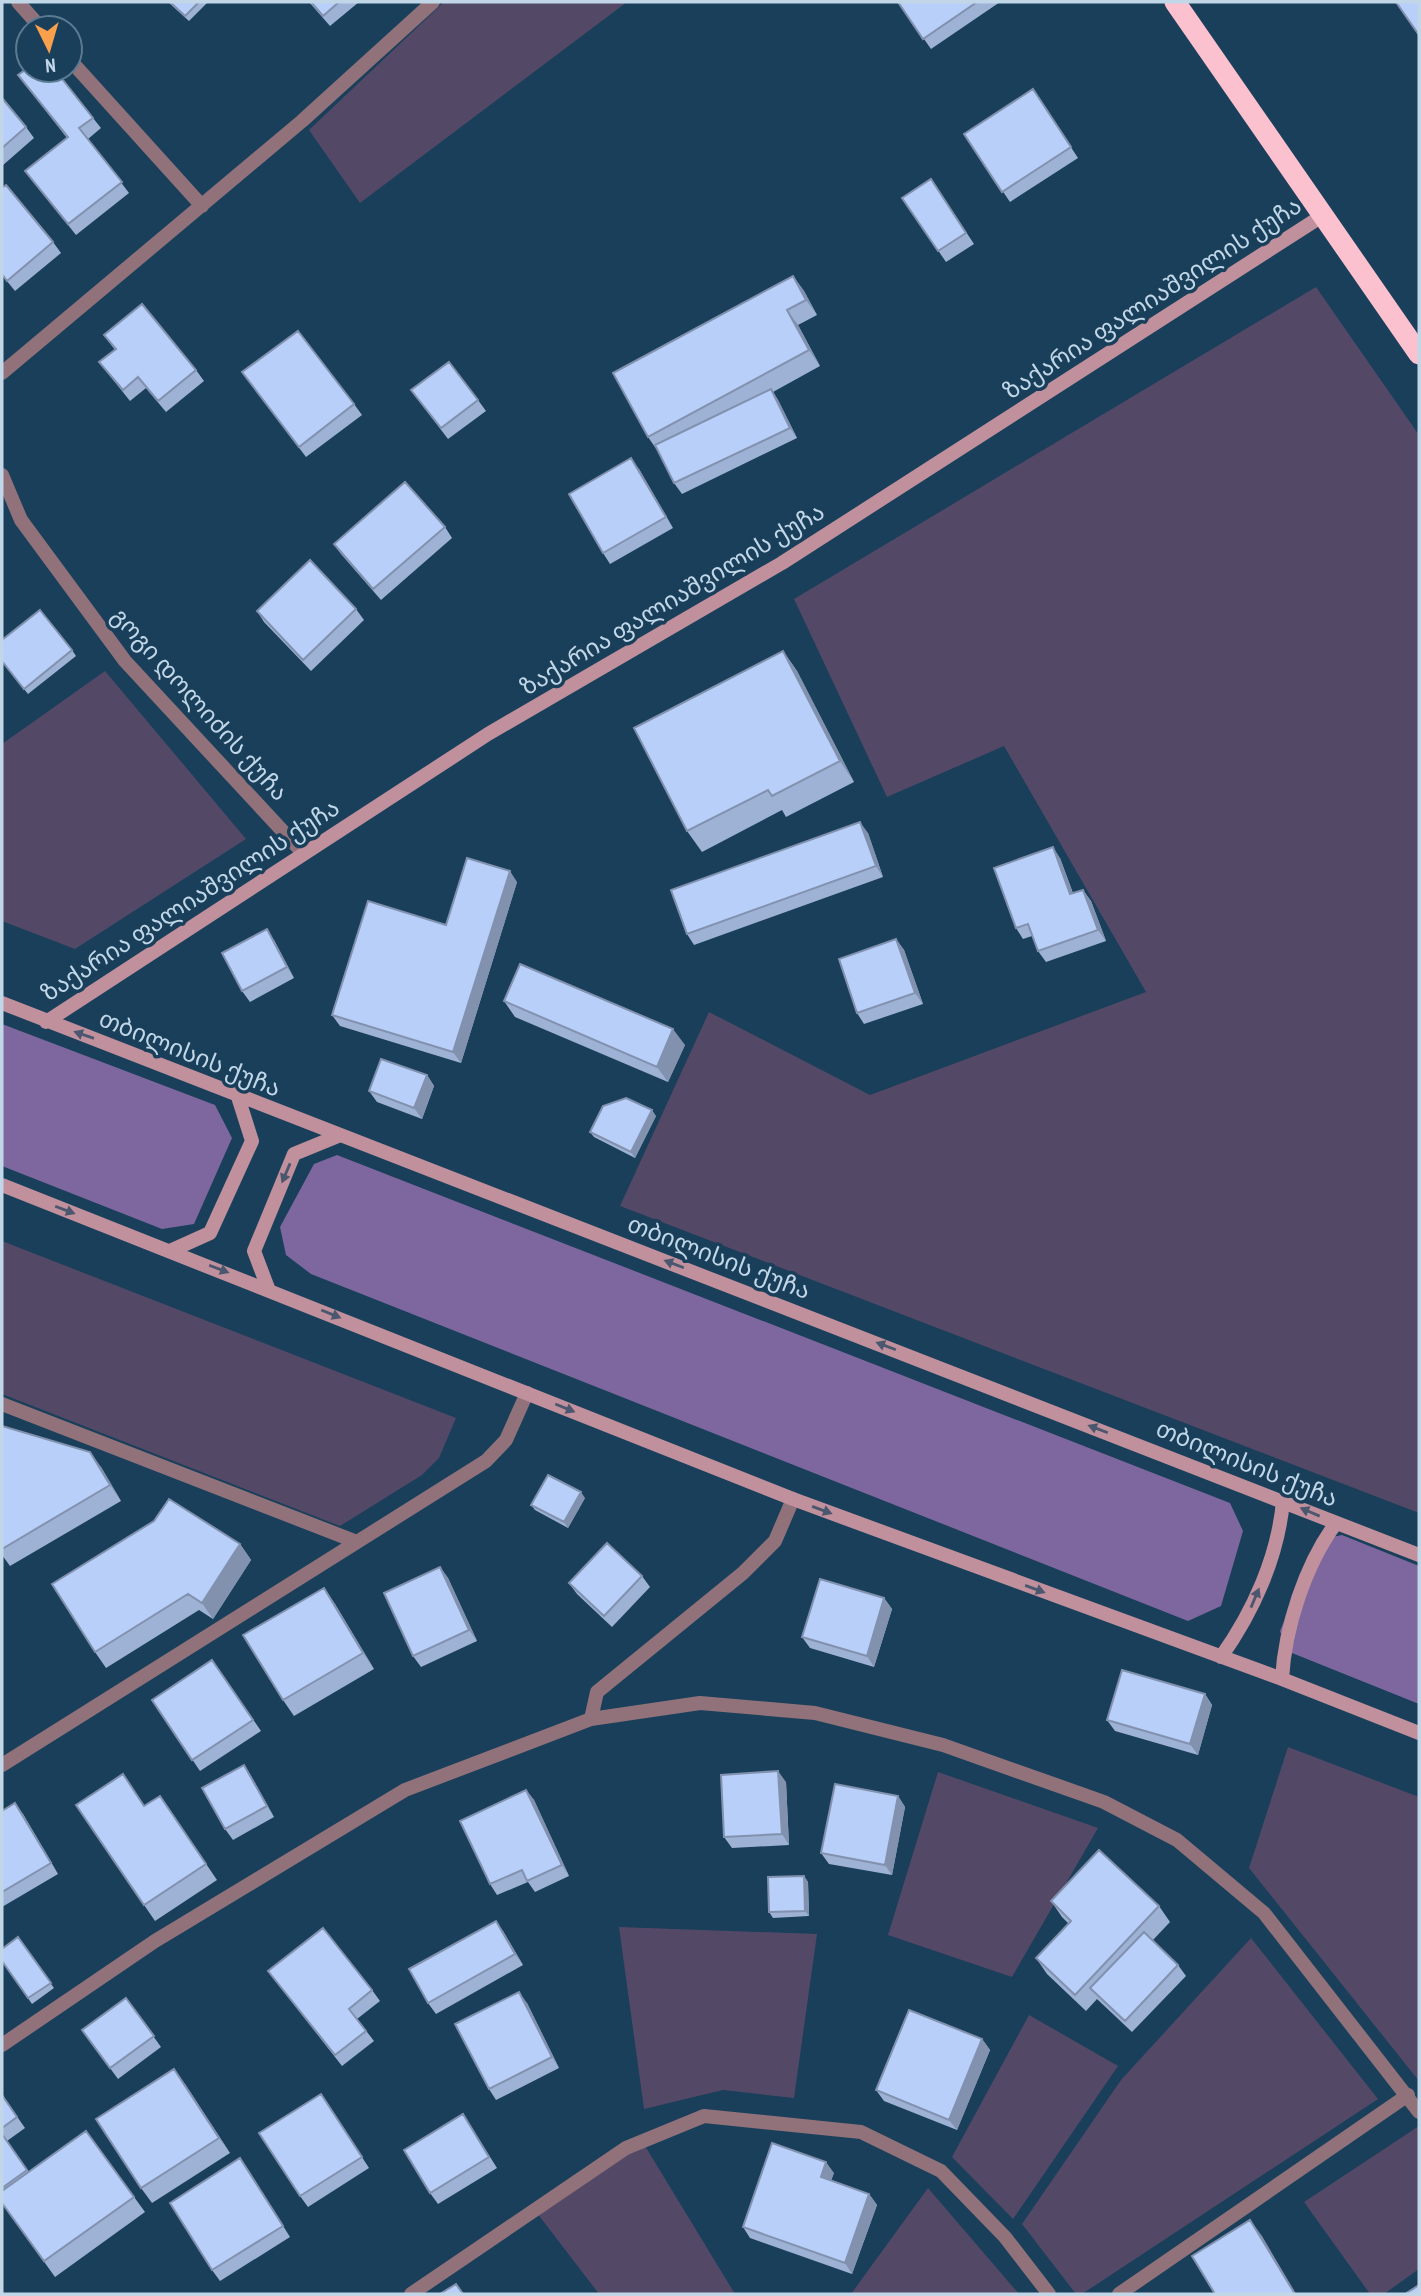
<svg xmlns="http://www.w3.org/2000/svg" width="1421" height="2296" font-family="'PT Sans Narrow','Noto Sans Georgian',sans-serif">
  <style>
    .green { fill: #544867 }
    .forest { fill: #7d679e }
    .lines { fill: none; stroke-linecap: round; stroke-linejoin: round }
    .street { stroke: #91727a; stroke-width: 14 }
    .secondary { stroke: #c0909c; stroke-width: 14 }
    .highway { stroke: #fcc1cf; stroke-width: 21 }
    .wall { fill: #9eb2d6 }
    .shaded-wall { fill: #8191ae }
    .building { fill: #b8cff9; stroke: #8191ae; stroke-width: 2 }
    .oneway { fill: #4b576e }
    .labels { text-anchor: middle; dominant-baseline: central; stroke-width: 7; stroke-linejoin: round; paint-order: stroke }
    .street-label { font-size: 24px; fill: #c1d6e7; stroke: #193f5a }
  </style>
  <rect width="100%" height="100%" fill="#193f5a"/>
  <path class="green" d="M 444,2 L 627,2 L 360,203 L 309,130 Z
    M 1316,287 L 1419,435 L 1419,1513 L 620,1206 L 709,1012 L 870,1095 L 1146,992 L 1004,746 L 887,797 L 794,599 Z
    M 105,671 L 246,839 L 75,949 L 2,921 L 2,744 Z
    M 2,1241 L 456,1418 L 439,1458 L 422,1475 L 340,1526 L 2,1394 Z
    M 1288,1747 L 1419,1797 L 1419,2081 L 1249,1868 Z
    M 938,1772 L 1098,1828 L 1012,1977 L 888,1935 Z
    M 619,1927 L 817,1934 L 794,2098 L 723,2090 L 644,2109 Z
    M 1251,1938 L 1378,2099 L 1082,2294 L 1076,2294 L 1022,2224 L 1121,2080 Z
    M 1029,2015 L 1118,2066 L 1013,2219 L 952,2157 Z
    M 1419,2126 L 1419,2269 L 1384,2294 L 1370,2294 L 1304,2202 Z
    M 642,2141 L 735,2294 L 599,2294 L 537,2213 Z
    M 928,2188 L 1019,2294 L 851,2294 Z"/>
  <path class="forest" d="M 2,1024 L 215,1105 L 232,1138 L 194,1224 L 162,1229 L 2,1166 Z
    M 337,1155 L 1230,1503 L 1243,1531 L 1221,1606 L 1188,1621 L 311,1274 L 286,1255 L 280,1227 L 314,1164 Z
    M 1342,1535 L 1419,1566 L 1419,1704 L 1287,1651 L 1280,1631 L 1317,1540 Z"/>
  <g class="lines">
    <path class="street" d="M 18,2 L 41,28
      M 70,60 L 202,206
      M 2,373 L 302,121 L 433,2
      M 2,475 L 21,520 L 125,661 L 303,853
      M 2,1404 L 357,1542
      M 591,1719 L 597,1692 L 743,1573 L 775,1541 L 793,1499
      M 2,1765 L 486,1461 L 506,1440 L 527,1393
      M 2,2045 L 155,1941 L 405,1790 L 591,1719 L 700,1703 L 815,1713 L 943,1745 L 1104,1802 L 1177,1840 L 1264,1913 L 1419,2112
      M 411,2294 L 626,2148 L 704,2116 L 861,2132 L 941,2171 L 1005,2237 L 1049,2294
      M 1119,2294 L 1408,2095"/>
    <path class="secondary" d="M 2,1003 L 1419,1555
      M 46,1022 L 488,734 L 782,563 L 1322,216
      M 2,1185 L 793,1499 L 1282,1679 L 1419,1733
      M 170,1251 L 210,1233 L 252,1141 L 238,1097
      M 268,1288 L 254,1251 L 294,1154 L 338,1136
      M 1221,1657 C 1253,1612 1278,1557 1283,1501
      M 1282,1679 C 1285,1627 1305,1565 1336,1523"/>
    <path class="highway" d="M 1175,2 L 1419,354"/>
  </g>
  <path class="wall" d="M 168,2 L 208,2 L 189,21 Z
    M 309,2 L 359,2 L 330,26 Z
    M 898,2 L 1000,2 L 931,49 Z
    M 18,75 L 93,118 L 101,128 L 88,139 L 129,193 L 76,235 L 25,171 L 67,138 Z
    M 1033,89 L 1078,158 L 1010,202 L 964,134 Z
    M 2,98 L 26,127 L 34,138 L 2,166 Z
    M 931,179 L 974,244 L 946,262 L 902,198 Z
    M 2,188 L 53,242 L 61,253 L 15,291 L 2,275 Z
    M 793,276 L 804,291 L 817,315 L 798,325 L 820,366 L 773,392 L 778,400 L 797,438 L 682,494 L 674,483 L 659,453 L 648,437 Z
    M 104,335 L 196,370 L 204,381 L 166,412 L 146,388 L 130,401 L 99,362 L 115,350 Z
    M 250,383 L 354,404 L 362,415 L 306,457 Z
    M 411,390 L 478,400 L 486,411 L 448,439 Z
    M 639,469 L 673,528 L 610,564 L 603,553 Z
    M 445,527 L 452,538 L 381,600 L 341,554 L 334,544 Z
    M 356,609 L 364,620 L 311,671 L 264,622 L 257,611 Z
    M 72,650 L 76,656 L 28,694 L 2,662 Z
    M 783,651 L 797,671 L 854,782 L 786,817 L 782,810 L 702,852 L 687,831 Z
    M 868,833 L 883,877 L 694,945 L 687,934 Z
    M 1060,858 L 1073,893 L 1083,890 L 1091,901 L 1106,941 L 1046,962 L 1038,951 L 1032,936 L 1023,939 L 1016,928 Z
    M 517,882 L 461,1063 L 340,1026 L 332,1015 L 446,925 Z
    M 896,939 L 904,950 L 923,1004 L 864,1024 L 857,1013 Z
    M 274,940 L 294,978 L 250,1002 L 242,991 Z
    M 504,1001 L 685,1045 L 668,1082 L 515,1017 Z
    M 427,1075 L 434,1086 L 422,1119 L 377,1102 L 369,1091 Z
    M 656,1116 L 635,1158 L 594,1137 L 590,1132 Z
    M 2,1426 L 101,1467 L 121,1501 L 10,1566 L 2,1555 Z
    M 585,1498 L 568,1528 L 535,1510 L 531,1505 Z
    M 240,1544 L 251,1560 L 213,1619 L 199,1610 L 106,1668 L 95,1652 Z
    M 440,1567 L 448,1578 L 477,1641 L 421,1667 L 413,1656 Z
    M 642,1576 L 650,1587 L 612,1627 L 577,1594 L 569,1583 Z
    M 324,1588 L 335,1604 L 374,1669 L 294,1716 L 283,1700 Z
    M 884,1598 L 892,1609 L 874,1667 L 810,1648 L 802,1637 Z
    M 212,1660 L 261,1731 L 200,1771 L 152,1700 Z
    M 1205,1694 L 1212,1705 L 1198,1755 L 1115,1731 L 1107,1720 Z
    M 244,1765 L 251,1776 L 274,1817 L 233,1840 L 225,1829 Z
    M 786,1782 L 789,1845 L 732,1848 L 724,1837 Z
    M 526,1790 L 534,1800 L 569,1876 L 535,1892 L 528,1882 L 497,1895 L 490,1884 Z
    M 160,1796 L 217,1880 L 155,1921 L 76,1805 L 145,1806 Z
    M 898,1796 L 905,1807 L 892,1875 L 829,1864 L 821,1853 Z
    M 2,1811 L 23,1814 L 58,1874 L 2,1907 Z
    M 804,1876 L 808,1882 L 809,1916 L 773,1918 L 769,1912 Z
    M 1051,1901 L 1159,1906 L 1170,1922 L 1153,1940 L 1178,1965 L 1186,1976 L 1132,2032 L 1097,1999 L 1086,2011 L 1047,1974 L 1036,1958 L 1069,1924 L 1062,1917 Z
    M 503,1931 L 523,1965 L 436,2014 L 428,2003 Z
    M 18,1937 L 54,1988 L 32,2004 L 2,1961 Z
    M 268,1971 L 372,1990 L 380,2001 L 357,2019 L 374,2041 L 342,2066 Z
    M 126,1998 L 161,2047 L 118,2079 L 82,2030 Z
    M 527,2003 L 559,2068 L 496,2100 L 489,2089 Z
    M 982,2039 L 990,2050 L 957,2130 L 884,2101 L 876,2090 Z
    M 185,2084 L 230,2153 L 152,2203 L 141,2188 Z
    M 321,2094 L 369,2168 L 308,2207 L 300,2196 Z
    M 2,2095 L 25,2128 L 7,2141 L 29,2172 L 86,2131 L 145,2212 L 55,2277 L 2,2203 Z
    M 470,2125 L 497,2168 L 438,2204 L 430,2193 Z
    M 240,2158 L 290,2237 L 220,2281 L 212,2270 Z
    M 834,2173 L 831,2180 L 869,2194 L 877,2205 L 852,2274 L 750,2238 L 743,2227 Z"/>
  <path class="shaded-wall" d="M 793,276 L 804,291 L 817,315 L 806,300 Z
    M 787,310 L 798,325 L 820,366 L 809,350 Z
    M 771,389 L 778,400 L 797,438 L 790,428 Z
    M 631,458 L 639,469 L 673,528 L 666,517 Z
    M 783,651 L 797,671 L 854,782 L 840,761 Z
    M 860,822 L 868,833 L 883,877 L 876,866 Z
    M 1053,847 L 1060,858 L 1077,905 L 1070,894 Z
    M 510,871 L 517,882 L 461,1063 L 453,1052 Z
    M 1083,890 L 1091,901 L 1106,941 L 1098,930 Z
    M 267,929 L 274,940 L 294,978 L 287,967 Z
    M 896,939 L 904,950 L 923,1004 L 915,993 Z
    M 673,1029 L 685,1045 L 668,1082 L 657,1067 Z
    M 427,1075 L 434,1086 L 422,1119 L 414,1108 Z
    M 652,1110 L 656,1116 L 635,1158 L 631,1152 Z
    M 90,1452 L 101,1467 L 121,1501 L 110,1485 Z
    M 581,1492 L 585,1498 L 568,1528 L 564,1522 Z
    M 240,1544 L 251,1560 L 213,1619 L 202,1603 Z
    M 440,1567 L 448,1578 L 477,1641 L 469,1630 Z
    M 324,1588 L 335,1604 L 374,1669 L 363,1653 Z
    M 884,1598 L 892,1609 L 874,1667 L 867,1656 Z
    M 1205,1694 L 1212,1705 L 1198,1755 L 1190,1744 Z
    M 244,1765 L 251,1776 L 274,1817 L 267,1806 Z
    M 778,1771 L 786,1782 L 789,1845 L 782,1834 Z
    M 526,1790 L 534,1800 L 569,1876 L 562,1865 Z
    M 898,1796 L 905,1807 L 892,1875 L 885,1865 Z
    M 15,1803 L 23,1814 L 58,1874 L 51,1863 Z
    M 804,1876 L 808,1882 L 809,1916 L 805,1911 Z
    M 496,1921 L 503,1931 L 523,1965 L 515,1954 Z
    M 519,1992 L 527,2003 L 559,2068 L 552,2057 Z
    M 982,2039 L 990,2050 L 957,2130 L 949,2120 Z
    M 174,2069 L 185,2084 L 230,2153 L 219,2138 Z
    M 240,2158 L 248,2169 L 290,2237 L 283,2226 Z
    M 826,2162 L 834,2173 L 829,2187 L 821,2177 Z
    M 869,2194 L 877,2205 L 852,2274 L 845,2263 Z
    M 1250,2220 L 1262,2236 L 1296,2294 L 1295,2294 Z"/>
  <path class="building" d="M 170,2 L 199,2 L 185,16 Z
    M 311,2 L 339,2 L 323,16 Z
    M 898,2 L 977,2 L 923,39 Z
    M 1396,2 L 1419,2 L 1419,35 Z
    M 28,68 L 28,70 L 55,70 L 93,118 L 79,128 L 122,182 L 68,224 L 25,171 L 68,137 L 18,75 Z
    M 1033,89 L 1071,147 L 1002,192 L 964,134 Z
    M 2,98 L 26,127 L 2,148 Z
    M 931,179 L 966,233 L 938,251 L 902,198 Z
    M 6,185 L 53,242 L 7,281 L 2,274 L 2,188 Z
    M 793,276 L 806,300 L 787,310 L 809,350 L 648,437 L 613,373 Z
    M 142,304 L 196,370 L 158,401 L 138,377 L 123,390 L 99,362 L 116,349 L 104,335 Z
    M 298,331 L 354,404 L 299,447 L 242,372 Z
    M 449,362 L 478,400 L 441,428 L 411,390 Z
    M 771,389 L 790,428 L 674,483 L 655,445 Z
    M 631,458 L 666,517 L 603,553 L 569,494 Z
    M 405,482 L 445,527 L 373,589 L 334,544 Z
    M 310,560 L 356,609 L 303,660 L 257,611 Z
    M 40,610 L 72,650 L 24,689 L 2,661 L 2,640 Z
    M 783,651 L 840,761 L 772,796 L 768,790 L 687,831 L 634,728 Z
    M 860,822 L 876,866 L 687,934 L 671,890 Z
    M 1053,847 L 1070,894 L 1083,890 L 1098,930 L 1038,951 L 1028,924 L 1016,928 L 994,868 Z
    M 467,858 L 510,871 L 453,1052 L 332,1015 L 368,901 L 446,925 Z
    M 267,929 L 287,967 L 242,991 L 222,953 Z
    M 896,939 L 915,993 L 857,1013 L 839,959 Z
    M 520,964 L 673,1029 L 657,1067 L 504,1001 Z
    M 381,1059 L 427,1075 L 414,1108 L 369,1091 Z
    M 626,1098 L 652,1110 L 631,1152 L 590,1132 L 603,1106 Z
    M 2,1426 L 90,1452 L 110,1485 L 2,1549 Z
    M 548,1475 L 581,1492 L 564,1522 L 531,1505 Z
    M 169,1499 L 240,1544 L 202,1603 L 188,1594 L 95,1652 L 52,1584 L 154,1521 Z
    M 607,1543 L 642,1576 L 604,1616 L 569,1583 Z
    M 440,1567 L 469,1630 L 413,1656 L 384,1593 Z
    M 820,1579 L 884,1598 L 867,1656 L 802,1637 Z
    M 324,1588 L 363,1653 L 283,1700 L 243,1635 Z
    M 212,1660 L 253,1720 L 192,1760 L 152,1700 Z
    M 1122,1670 L 1205,1694 L 1190,1744 L 1107,1720 Z
    M 244,1765 L 267,1806 L 225,1829 L 202,1788 Z
    M 778,1771 L 782,1834 L 724,1837 L 721,1775 Z
    M 123,1774 L 144,1806 L 160,1796 L 206,1864 L 144,1905 L 76,1805 Z
    M 835,1784 L 898,1796 L 885,1865 L 821,1853 Z
    M 526,1790 L 562,1865 L 527,1881 L 522,1870 L 490,1884 L 460,1821 Z
    M 15,1803 L 51,1863 L 2,1892 L 2,1811 Z
    M 1099,1850 L 1159,1906 L 1075,1995 L 1036,1958 L 1071,1921 L 1051,1901 Z
    M 804,1876 L 805,1911 L 769,1912 L 768,1877 Z
    M 496,1921 L 515,1954 L 428,2003 L 409,1969 Z
    M 323,1928 L 372,1990 L 349,2009 L 366,2031 L 335,2055 L 268,1971 Z
    M 1144,1932 L 1178,1965 L 1125,2021 L 1090,1988 Z
    M 18,1937 L 51,1983 L 28,1998 L 2,1961 L 2,1949 Z
    M 519,1992 L 552,2057 L 489,2089 L 455,2024 Z
    M 126,1998 L 154,2036 L 110,2068 L 82,2030 Z
    M 909,2010 L 982,2039 L 949,2120 L 876,2090 Z
    M 174,2069 L 219,2138 L 141,2188 L 96,2119 Z
    M 321,2094 L 362,2157 L 300,2196 L 259,2133 Z
    M 2,2095 L 17,2117 L 2,2128 Z
    M 463,2114 L 489,2157 L 430,2193 L 404,2150 Z
    M 86,2131 L 134,2197 L 44,2261 L 2,2203 L 2,2191 Z
    M 2,2134 L 27,2170 L 2,2188 Z
    M 772,2143 L 826,2162 L 821,2177 L 869,2194 L 845,2263 L 743,2227 Z
    M 240,2158 L 283,2226 L 212,2270 L 170,2203 Z
    M 1250,2220 L 1295,2294 L 1215,2294 L 1192,2256 Z
    M 456,2284 L 463,2294 L 440,2294 Z
    M 1419,2285 L 1419,2294 L 1405,2294 Z"/>
  <defs><path id="oneway-solid" d="M-6-.8H1V-3.2L6.5 0L1 3.2V.8H-6Z" transform="scale(1.75)"/></defs>
  <g class="oneway">
    <use href="#oneway-solid" transform="translate(84 1035) rotate(-161)"/>
    <use href="#oneway-solid" transform="translate(286 1173) rotate(113)"/>
    <use href="#oneway-solid" transform="translate(65 1210) rotate(21)"/>
    <use href="#oneway-solid" transform="translate(674 1264) rotate(-159)"/>
    <use href="#oneway-solid" transform="translate(219 1269) rotate(21)"/>
    <use href="#oneway-solid" transform="translate(331 1314) rotate(22)"/>
    <use href="#oneway-solid" transform="translate(886 1346) rotate(-159)"/>
    <use href="#oneway-solid" transform="translate(565 1408) rotate(22)"/>
    <use href="#oneway-solid" transform="translate(1098 1429) rotate(-159)"/>
    <use href="#oneway-solid" transform="translate(822 1510) rotate(20)"/>
    <use href="#oneway-solid" transform="translate(1310 1512) rotate(-157)"/>
    <use href="#oneway-solid" transform="translate(1035 1589) rotate(20)"/>
    <use href="#oneway-solid" transform="translate(1255 1598) rotate(-67)"/>
  </g>
  <g class="labels">
    <g class="street-label">
      <text transform="translate(1152 298) rotate(-33)">ზაქარია ფალიაშვილის ქუჩა</text>
      <text transform="translate(672 599) rotate(-31)">ზაქარია ფალიაშვილის ქუჩა</text>
      <text transform="translate(200 704) rotate(48)">გოგი დოლიძის ქუჩა</text>
      <text transform="translate(190 900) rotate(-33)">ზაქარია ფალიაშვილის ქუჩა</text>
      <text transform="translate(190 1053) rotate(22)">თბილისის ქუჩა</text>
      <text transform="translate(719 1257) rotate(21)">თბილისის ქუჩა</text>
      <text transform="translate(1247 1463) rotate(22)">თბილისის ქუჩა</text>
    </g>
  </g>
  <rect width="1421" height="2296" fill="none" stroke="#c1d6e7" stroke-width="7"/>
  <g transform="translate(49 49) rotate(175)"><circle r="33" fill="#193f5a" stroke="#5c7b92" stroke-width="2"/>
  <path d="M0-5L12 26L0 18L-12 26Z" fill="#f8a04b"/>
  <text y="-10" font-size="19" font-weight="bold" text-anchor="middle" fill="#c1d6e7">N</text>
  </g>
</svg>
